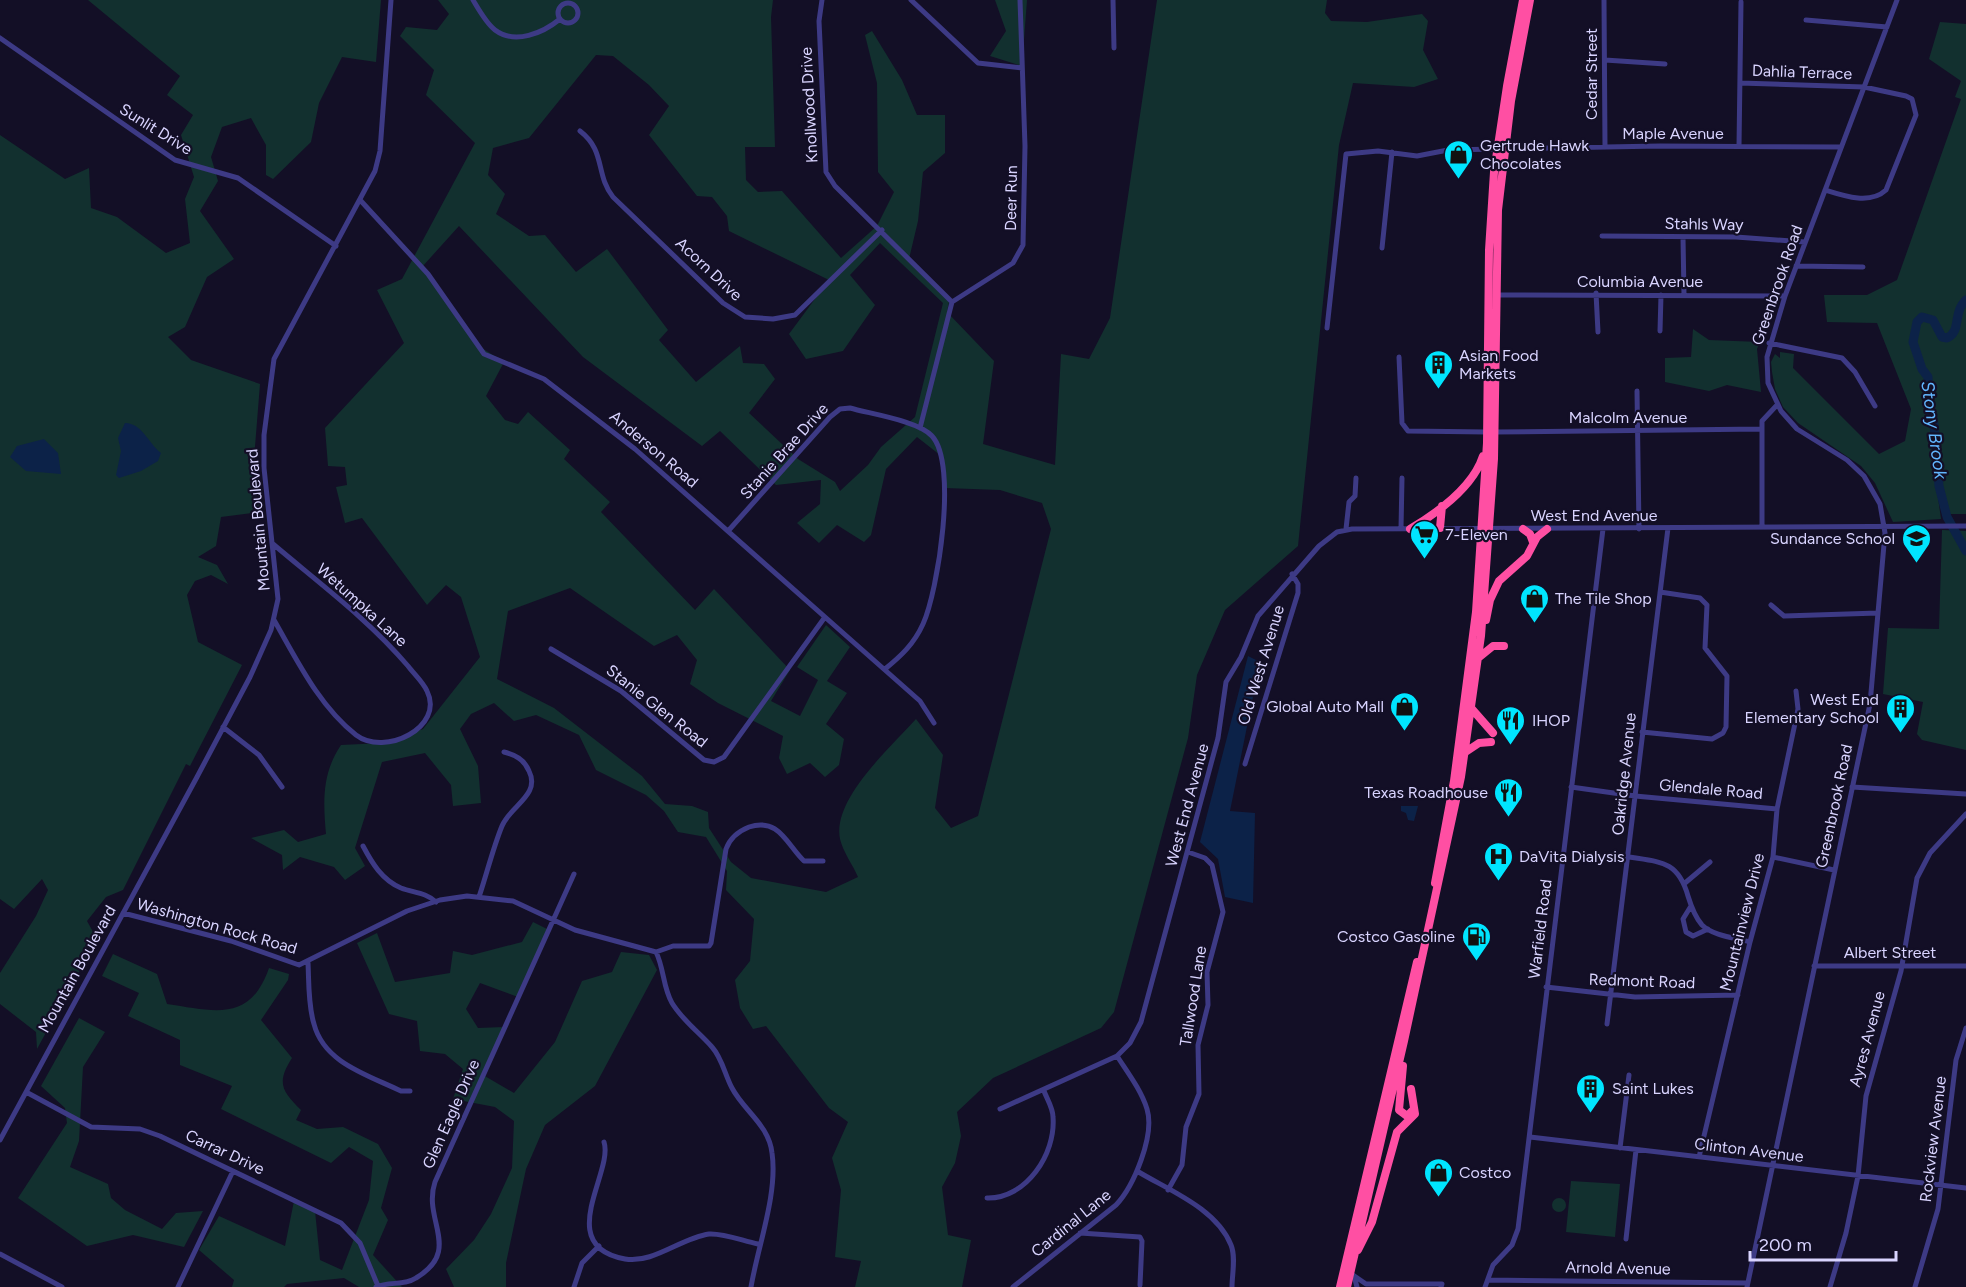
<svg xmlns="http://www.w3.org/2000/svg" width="1966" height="1287" font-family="Figtree,sans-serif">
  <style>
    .green { fill: #12302f; fill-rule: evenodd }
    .water { fill: #0c2248 }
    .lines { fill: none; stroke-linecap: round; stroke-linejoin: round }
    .river { stroke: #0c2248; stroke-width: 9 }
    .minor { stroke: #3d3a85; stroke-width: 5 }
    .highway { stroke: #ff4fa3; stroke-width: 8 }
    .labels { text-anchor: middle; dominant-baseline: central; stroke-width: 4.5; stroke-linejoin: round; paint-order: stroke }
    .street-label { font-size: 16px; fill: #d9d4ff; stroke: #130f26 }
    .poi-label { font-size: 16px; fill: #d9d4ff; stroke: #130f26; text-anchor: start }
    .water-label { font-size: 18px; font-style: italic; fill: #62b6ff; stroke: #130f26 }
  </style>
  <rect width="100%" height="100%" fill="#130f26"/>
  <path class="green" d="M 88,0 L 381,0 L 376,62 L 342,57 L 319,103 L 311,142 L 273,179 L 266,175 L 266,145 L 251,118 L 222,127 L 211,157 L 218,181 L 200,211 L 234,259 L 207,277 L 185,327 L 168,337 L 191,360 L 260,384 L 254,459 L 260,512 L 221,517 L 216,546 L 198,557 L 217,565 L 228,584 L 211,575 L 195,581 L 187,595 L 198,642 L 242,665 L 190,766 L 186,764 L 123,890 L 106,897 L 87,921 L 97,939 L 37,1049 L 36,1032 L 0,1004 L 0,973 L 36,916 L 48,890 L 42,879 L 14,909 L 0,899 L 0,135 L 65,179 L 89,168 L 91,208 L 117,217 L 166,253 L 190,243 L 185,199 L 194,177 L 181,135 L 193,115 L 167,95 L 180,76 Z
    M 438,0 L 773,0 L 771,17 L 775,147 L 745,147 L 746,180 L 758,192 L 782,191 L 841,258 L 877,226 L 894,192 L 878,172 L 877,83 L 865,35 L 872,31 L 902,80 L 917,115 L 945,115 L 945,153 L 923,172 L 918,221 L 909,259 L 949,302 L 947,312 L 994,361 L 983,444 L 1055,465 L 1061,354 L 1089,359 L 1110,318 L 1157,0 L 1327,0 L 1325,13 L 1331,21 L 1367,22 L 1422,14 L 1428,21 L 1423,50 L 1438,79 L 1414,87 L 1353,83 L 1339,145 L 1298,546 L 1225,610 L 1197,675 L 1188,738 L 1114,1012 L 1101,1028 L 993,1078 L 957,1112 L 961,1136 L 955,1163 L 942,1187 L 948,1235 L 971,1240 L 962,1287 L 855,1287 L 861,1261 L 835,1257 L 841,1190 L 832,1158 L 848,1122 L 829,1108 L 766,1026 L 753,1029 L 740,1008 L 735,980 L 750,961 L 754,919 L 726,890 L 727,871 L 706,837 L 678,832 L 664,811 L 646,795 L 596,770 L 579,735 L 536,715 L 514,721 L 494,703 L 471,714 L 460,729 L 478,766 L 481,803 L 453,806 L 451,785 L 425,753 L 382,762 L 355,848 L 365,866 L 345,880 L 334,867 L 300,857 L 283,870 L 282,855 L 251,838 L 284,830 L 298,842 L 326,834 C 323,801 322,773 341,745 L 383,743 L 423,729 L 480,657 L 461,597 L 446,585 L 427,605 L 362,518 L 345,523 L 336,487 L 347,485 L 345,467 L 328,466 L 325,428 L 404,343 L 377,290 L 402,279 L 475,143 L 426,95 L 434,70 L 400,36 L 406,27 L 437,30 L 449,14 ZM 596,55 L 613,56 L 649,85 L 669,106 L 649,135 L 697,196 L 712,197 L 727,216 L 729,231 L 829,280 L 789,334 L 806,359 L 843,351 L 875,305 L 850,275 L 880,243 L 943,303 L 915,417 L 881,447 L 868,465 L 840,491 L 835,482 L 798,459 L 749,413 L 775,379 L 764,364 L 743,363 L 740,346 L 696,382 L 659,340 L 668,330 L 607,249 L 576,272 L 545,235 L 529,236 L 496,214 L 505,194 L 488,175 L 493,148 L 529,138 ZM 459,226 L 583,357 L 702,446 L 720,431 L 776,485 L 821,480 L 820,504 L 797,523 L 819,543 L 837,525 L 864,542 L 871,535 L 886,469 L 917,437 L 940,455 L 945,488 L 1000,490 L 1042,503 L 1051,529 L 978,816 L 951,828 L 935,808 L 943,755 L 916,719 C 891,747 832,799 840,839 C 843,852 853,865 858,877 L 826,892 L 751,878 L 731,862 L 709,828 L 708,812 L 692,806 L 665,804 L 642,776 L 554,708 L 497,679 L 508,611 L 570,588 L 654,646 L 677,635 L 697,660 L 690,684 L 718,703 L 783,736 L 779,758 L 787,774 L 810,763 L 825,777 L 839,765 L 844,739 L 826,724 L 847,693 L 827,681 L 850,647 L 826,625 L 797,667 L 818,680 L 800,716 L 771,701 L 790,670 L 714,589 L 695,610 L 601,512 L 610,502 L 564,459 L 570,450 L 528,412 L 518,424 L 505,420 L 486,396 L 504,362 L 477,345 L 422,267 Z
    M 995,0 L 1027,0 L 1022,66 L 990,56 L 1006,31 Z
    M 1940,22 L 1966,24 L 1966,514 L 1946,514 L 1936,483 L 1941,519 L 1893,522 L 1875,483 L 1861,466 L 1798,423 L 1783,407 L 1775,389 L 1772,372 L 1771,362 L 1775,354 L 1780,358 L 1780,352 L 1794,354 L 1793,368 L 1879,454 L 1905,441 L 1911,409 L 1877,323 L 1827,322 L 1824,295 L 1867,295 L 1897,280 L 1961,99 L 1955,97 L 1961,81 L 1929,59 Z
    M 1693,329 L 1709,340 L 1760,342 L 1757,349 L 1761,392 L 1727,385 L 1709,391 L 1665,382 L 1665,358 L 1691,357 Z
    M 1942,530 L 1966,531 L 1966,750 L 1922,740 L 1917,734 L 1923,702 L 1883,694 L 1888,628 L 1939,629 Z
    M 533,922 L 549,930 L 518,997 L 480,983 L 466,1009 L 478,1028 L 504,1027 L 483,1075 L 514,1093 L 555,1042 L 582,981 L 612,972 L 621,952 L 649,955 L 657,970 L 595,1086 L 545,1125 L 526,1169 L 506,1263 L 506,1287 L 454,1287 L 446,1269 L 474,1240 L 491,1214 L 512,1168 L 514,1121 L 495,1107 L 453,1099 L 463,1069 L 445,1054 L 420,1051 L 417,1021 L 389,1014 L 357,943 L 377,933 L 395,982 L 450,973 L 453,951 L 472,955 L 522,942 Z
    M 113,954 L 157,974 L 167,1004 C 214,1011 250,1023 269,968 L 289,974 L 288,980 L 261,1020 L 292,1058 C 276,1083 282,1091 301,1110 L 296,1120 L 317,1129 L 343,1127 L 378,1144 L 392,1168 L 381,1208 L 388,1220 L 373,1255 L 402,1287 L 359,1287 L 344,1278 L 287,1284 L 284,1287 L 232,1287 L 234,1280 L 199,1250 L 219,1216 L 285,1246 L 294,1201 L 315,1211 L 320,1260 L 342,1270 L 369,1200 L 373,1161 L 349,1147 L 331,1163 L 221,1109 L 232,1086 L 180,1065 L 180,1040 L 128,1016 L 139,993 L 102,976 Z
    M 79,1018 L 105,1032 L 83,1067 L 79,1141 L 70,1167 L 108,1184 L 111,1198 L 125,1210 L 162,1229 L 176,1213 L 203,1211 L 184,1247 L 133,1235 L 87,1246 L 18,1198 L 67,1123 L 65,1108 L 41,1086 Z
    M 1571,1181 L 1620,1184 L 1615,1237 L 1566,1232 Z
    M1552 1205a7 7 0 1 1 14 0a7 7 0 1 1-14 0Z"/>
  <path class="water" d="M 125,423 C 142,423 148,443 161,453 L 158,461 L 141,471 L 119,478 L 116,475 L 121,451 L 118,438 Z
    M 44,439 L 58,453 L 61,474 L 26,471 L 10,457 L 17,446 Z
    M 1248,656 L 1260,662 L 1230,811 L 1255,813 L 1253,903 L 1225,897 L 1218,859 L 1200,842 Z
    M 1401,806 L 1418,806 L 1414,821 L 1408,820 L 1406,813 L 1401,811 Z"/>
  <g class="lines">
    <path class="river" d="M 1966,300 C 1952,313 1962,331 1947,338 L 1942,337 L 1933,320 L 1922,317 L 1917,322 L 1913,342 L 1922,369 L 1928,377 L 1929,409 L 1934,424 L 1939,486 L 1947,517 L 1966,551"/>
    <path class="minor" d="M 473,0 C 479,10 486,23 495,30 C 515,45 543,33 560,19
      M 822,0 L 819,21 L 826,172 L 835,186 L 952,302
      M 911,0 L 978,63 L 1022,68
      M 1113,0 L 1114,48
      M 1604,0 L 1605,147
      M558 13a10 10 0 1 1 20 0a10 10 0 1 1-20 0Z
      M 1806,20 L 1887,27
      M 0,38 L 175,160 L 238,178 L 336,246
      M 1605,60 L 1665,64
      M 1740,83 L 1864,87 L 1906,96 L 1912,99 L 1916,115 L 1886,190 C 1870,205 1844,196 1825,190
      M 580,131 C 606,151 595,174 613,197 L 723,303 L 745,317 L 773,319 L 795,315 L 882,230
      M 1739,146 L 1741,2
      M 1504,149 L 1660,146 L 1841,147
      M 361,201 L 428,274 L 484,354 L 544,379 L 635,449 L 920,701 L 934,723
      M 1602,236 L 1736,237 L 1805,242
      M 1683,237 L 1684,295
      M 1382,248 L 1392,152
      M 1796,266 L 1863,267
      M 1596,293 L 1598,332
      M 1496,295 L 1785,296
      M 1327,328 L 1346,154 L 1378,151 L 1417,156 L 1448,150 L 1497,149
      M 1660,331 L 1661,295
      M 1769,343 L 1842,358 L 1855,372 L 1875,406
      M 1399,357 L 1402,423 L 1408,431 L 1487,432
      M 1637,391 L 1639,529
      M 920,428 L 952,302 L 1013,263 L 1023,245 L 1025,146 L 1020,0
      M 1494,432 L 1761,429
      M 1762,527 L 1762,421 L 1777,405
      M 1346,529 L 1349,502 L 1355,496 L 1356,478
      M 1401,529 L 1402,478
      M 729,530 L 830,417 L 840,409 L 850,408 C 871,414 919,421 932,436 C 958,464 938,591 923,624 C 914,644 901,656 885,669
      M 273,544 C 319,583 369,620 408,666 C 414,674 423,682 427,691 C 445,727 385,757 356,735 C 319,706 297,660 274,620
      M 1771,605 L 1784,616 L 1878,613
      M 551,649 L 621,691 L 704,760 L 714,762 L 724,757 L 825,617
      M 223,727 L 259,755 L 282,787
      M 1642,732 L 1712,739 L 1723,733 L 1726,727 L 1727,676 L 1705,648 L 1707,605 L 1700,598 L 1660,592
      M 1245,764 L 1298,593 L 1298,584 L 1292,574
      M 1571,787 L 1635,796 L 1777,809
      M 1852,787 L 1966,794
      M 363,846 C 372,863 382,880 401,888 C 414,893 425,892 436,902
      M 1629,857 C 1661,862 1678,861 1688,896 C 1691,906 1695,917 1702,925 C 1713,936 1736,938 1750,942
      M 1773,857 L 1834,870
      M 1685,883 L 1710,862
      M 479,897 C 487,873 493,848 502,826 C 510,806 541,795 529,771 C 524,759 515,755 504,752
      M 1691,906 L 1683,919 L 1686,932 L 1693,936 L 1708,929
      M 123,913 L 231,941 L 299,965 L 407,911 L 440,900 L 467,896 L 513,901 L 575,930 L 656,952 L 673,946 L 709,946 L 711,943 L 726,849 C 730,838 739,831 749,827 C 779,817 787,845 804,861 L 823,861
      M 656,952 C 664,968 663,988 672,1003 C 683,1021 699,1032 712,1047 C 722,1058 725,1075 732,1088 C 744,1111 769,1125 772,1153 C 778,1193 758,1246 751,1287
      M 308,963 C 309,982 308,1005 314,1024 C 324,1063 368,1075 401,1091 L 410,1091
      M 1814,966 L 1966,966
      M 1546,987 L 1635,997 L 1738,995
      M 1607,1024 L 1668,528
      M 26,1092 L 91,1127 L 140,1129 L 160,1136 L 341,1223 L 360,1243 L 378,1286
      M 1000,1109 L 1117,1056 L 1130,1043 L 1141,1022 L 1218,738 L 1226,682 L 1241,657 L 1258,616 L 1319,546 L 1337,532 L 1352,529 L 1966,526
      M 1530,1137 L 1966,1188
      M 0,1140 L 197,777 L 250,677 L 271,630 L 278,599 L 264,468 L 264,435 L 274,359 L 375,171 L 380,151 L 391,0
      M 604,1142 C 614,1172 553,1246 625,1259 C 653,1264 681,1238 709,1234 C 724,1233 743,1241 758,1244
      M 1620,1148 L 1629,1075
      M 1699,1157 L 1750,942 L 1773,857 L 1777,809 L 1798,709 L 1796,691
      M 1137,1171 C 1168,1190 1216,1208 1231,1245 C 1236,1257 1232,1275 1232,1287
      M 1168,1190 L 1182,1165 L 1186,1127 L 1199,1094 L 1198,1045 L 1208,1005 L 1207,972 L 1223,912 L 1212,865 L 1205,858 L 1188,852
      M 987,1198 C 1026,1199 1056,1154 1053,1117 C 1053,1108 1047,1099 1044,1091
      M 1080,1233 L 1140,1237 L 1142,1241 L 1140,1285
      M 1626,1239 L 1636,1150
      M 0,1254 L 62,1287
      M 1350,1273 L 1366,1284 L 1442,1284 L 1441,1287
      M 1354,1276 L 1357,1287
      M 1488,1280 L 1747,1283
      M 178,1287 L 233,1171
      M 376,1287 C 389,1281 404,1286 416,1278 C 463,1250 422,1220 435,1182 L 574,874
      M 574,1287 L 582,1263 L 599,1246
      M 1013,1287 L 1116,1205 C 1134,1186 1155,1135 1147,1109 C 1141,1090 1128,1073 1117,1056
      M 1485,1287 L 1493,1265 L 1512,1245 L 1518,1229 L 1603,529
      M 1747,1287 L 1870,704 L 1885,533 L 1880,504 L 1864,476 L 1847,460 L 1797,429 L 1781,411 L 1768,383 L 1767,357 L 1785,296 L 1897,0
      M 1830,1287 L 1846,1233 L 1858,1176 L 1866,1096 L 1901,971 L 1917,878 L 1930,853 L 1966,814
      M 1915,1287 L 1938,1209 L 1956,1060 L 1966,1028"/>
    <path class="highway" d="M 1440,528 L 1442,506
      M 1410,529 C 1437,513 1473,487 1483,456
      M 1523,529 L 1530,534 L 1533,542
      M 1486,620 L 1490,600 L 1499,581 L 1527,556 L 1537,537 L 1547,529
      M 1477,659 L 1493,646 L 1504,646
      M 1471,708 L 1493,733
      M 1464,753 L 1479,743 L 1491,742
      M 1435,883 L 1454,781 L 1476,612 L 1487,443 L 1489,250 L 1494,172 L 1507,86 L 1523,0
      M 1403,1066 L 1399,1110 L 1407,1116 L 1414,1109
      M 1358,1250 L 1372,1222 L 1397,1132 L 1415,1114 L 1411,1089
      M 1340,1287 L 1417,962
      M 1347,1287 L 1404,1041 L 1461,777 L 1481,636 L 1494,459 L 1498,210 L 1511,101 L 1530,0"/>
  </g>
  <defs>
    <symbol id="shop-pin" viewBox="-11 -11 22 30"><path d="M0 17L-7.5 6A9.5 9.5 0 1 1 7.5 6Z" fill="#00e5ff" stroke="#130f26"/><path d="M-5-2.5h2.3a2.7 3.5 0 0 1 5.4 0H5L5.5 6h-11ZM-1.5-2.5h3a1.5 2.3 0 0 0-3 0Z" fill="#111"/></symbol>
    <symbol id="building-pin" viewBox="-11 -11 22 30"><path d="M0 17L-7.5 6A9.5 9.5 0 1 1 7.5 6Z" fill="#00e5ff" stroke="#130f26"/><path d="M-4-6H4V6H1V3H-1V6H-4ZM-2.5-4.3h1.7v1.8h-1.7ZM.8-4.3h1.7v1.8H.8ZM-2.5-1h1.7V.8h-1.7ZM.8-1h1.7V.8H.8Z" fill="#111"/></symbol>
    <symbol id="supermarket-pin" viewBox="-11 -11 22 30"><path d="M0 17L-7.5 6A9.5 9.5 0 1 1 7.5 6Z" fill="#00e5ff" stroke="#130f26"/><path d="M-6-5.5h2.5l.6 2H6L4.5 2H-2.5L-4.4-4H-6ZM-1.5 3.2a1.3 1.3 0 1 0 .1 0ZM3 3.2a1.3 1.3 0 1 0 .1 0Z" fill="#111"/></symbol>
    <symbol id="school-pin" viewBox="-11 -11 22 30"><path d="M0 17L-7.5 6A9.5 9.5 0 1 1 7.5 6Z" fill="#00e5ff" stroke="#130f26"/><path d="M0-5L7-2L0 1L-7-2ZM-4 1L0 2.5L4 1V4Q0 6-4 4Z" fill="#111"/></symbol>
    <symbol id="restaurant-pin" viewBox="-11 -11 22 30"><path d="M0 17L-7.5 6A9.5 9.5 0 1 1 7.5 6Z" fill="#00e5ff" stroke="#130f26"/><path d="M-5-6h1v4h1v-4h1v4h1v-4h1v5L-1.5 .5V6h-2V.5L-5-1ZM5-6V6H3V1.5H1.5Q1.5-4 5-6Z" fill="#111"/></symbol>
    <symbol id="hospital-pin" viewBox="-11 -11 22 30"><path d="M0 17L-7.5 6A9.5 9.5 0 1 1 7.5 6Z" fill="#00e5ff" stroke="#130f26"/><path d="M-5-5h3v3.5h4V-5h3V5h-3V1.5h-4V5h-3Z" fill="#111"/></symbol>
    <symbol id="fuel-pin" viewBox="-11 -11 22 30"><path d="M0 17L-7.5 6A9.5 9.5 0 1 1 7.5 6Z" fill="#00e5ff" stroke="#130f26"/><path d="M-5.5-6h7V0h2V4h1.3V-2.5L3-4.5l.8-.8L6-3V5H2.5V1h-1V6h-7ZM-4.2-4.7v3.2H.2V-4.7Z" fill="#111"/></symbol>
  </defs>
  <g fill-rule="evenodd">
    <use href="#shop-pin" x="1442" y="138" width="33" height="45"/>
    <use href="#building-pin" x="1422" y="348" width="33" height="45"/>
    <use href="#supermarket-pin" x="1408" y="518" width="33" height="45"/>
    <use href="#school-pin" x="1900" y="522" width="33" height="45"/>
    <use href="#shop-pin" x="1518" y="582" width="33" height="45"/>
    <use href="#shop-pin" x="1388" y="690" width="33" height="45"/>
    <use href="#building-pin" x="1884" y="692" width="33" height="45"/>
    <use href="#restaurant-pin" x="1494" y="704" width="33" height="45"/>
    <use href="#restaurant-pin" x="1492" y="776" width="33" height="45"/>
    <use href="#hospital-pin" x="1482" y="840" width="33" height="45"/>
    <use href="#fuel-pin" x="1460" y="920" width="33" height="45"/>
    <use href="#building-pin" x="1574" y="1072" width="33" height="45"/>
    <use href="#shop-pin" x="1422" y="1156" width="33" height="45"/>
  </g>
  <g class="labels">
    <g class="street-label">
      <text transform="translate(1802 72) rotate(2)">Dahlia Terrace</text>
      <text transform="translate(1591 74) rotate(-90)">Cedar Street</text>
      <text transform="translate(809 105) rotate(-93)">Knollwood Drive</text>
      <text transform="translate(156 129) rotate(32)">Sunlit Drive</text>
      <text x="1673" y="133">Maple Avenue</text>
      <text transform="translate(1011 198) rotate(-89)">Deer Run</text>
      <text transform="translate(1704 224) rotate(1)">Stahls Way</text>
      <text transform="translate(709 269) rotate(43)">Acorn Drive</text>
      <text x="1640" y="281">Columbia Avenue</text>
      <text transform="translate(1777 285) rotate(-71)">Greenbrook Road</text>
      <text x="1628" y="417">Malcolm Avenue</text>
      <text transform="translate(654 449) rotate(40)">Anderson Road</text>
      <text transform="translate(784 451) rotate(-48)">Stanie Brae Drive</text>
      <text x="1594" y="515">West End Avenue</text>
      <text transform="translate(258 520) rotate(-95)">Mountain Boulevard</text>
      <text transform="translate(362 605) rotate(42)">Wetumpka Lane</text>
      <text transform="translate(1261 665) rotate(-73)">Old West Avenue</text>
      <text transform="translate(657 706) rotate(38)">Stanie Glen Road</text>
      <text transform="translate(1624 774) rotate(-84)">Oakridge Avenue</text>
      <text transform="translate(1711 789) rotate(5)">Glendale Road</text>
      <text transform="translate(1187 805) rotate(-75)">West End Avenue</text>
      <text transform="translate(1834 806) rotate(-78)">Greenbrook Road</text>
      <text transform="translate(1742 922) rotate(-76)">Mountainview Drive</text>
      <text transform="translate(217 926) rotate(16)">Washington Rock Road</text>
      <text transform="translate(1540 929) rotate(-83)">Warfield Road</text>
      <text x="1890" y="952">Albert Street</text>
      <text transform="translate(77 969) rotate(-61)">Mountain Boulevard</text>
      <text transform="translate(1642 981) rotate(2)">Redmont Road</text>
      <text transform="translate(1193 996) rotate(-81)">Tallwood Lane</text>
      <text transform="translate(1867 1039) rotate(-75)">Ayres Avenue</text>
      <text transform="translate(451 1114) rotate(-66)">Glen Eagle Drive</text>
      <text transform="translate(1933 1139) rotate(-83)">Rockview Avenue</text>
      <text transform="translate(1749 1150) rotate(7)">Clinton Avenue</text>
      <text transform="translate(225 1152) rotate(25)">Carrar Drive</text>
      <text transform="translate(1071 1223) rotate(-39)">Cardinal Lane</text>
      <text transform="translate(1618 1268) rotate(1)">Arnold Avenue</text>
    </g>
    <g class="poi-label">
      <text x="1480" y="145">Gertrude Hawk<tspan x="1480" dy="18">Chocolates</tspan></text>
      <text x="1459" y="355">Asian Food<tspan x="1459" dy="18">Markets</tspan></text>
      <text x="1445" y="534">7-Eleven</text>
      <text x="1895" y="538" text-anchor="end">Sundance School</text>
      <text x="1555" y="598">The Tile Shop</text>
      <text x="1879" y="699" text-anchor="end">West End<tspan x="1879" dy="18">Elementary School</tspan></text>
      <text x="1384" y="706" text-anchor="end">Global Auto Mall</text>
      <text x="1532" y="720">IHOP</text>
      <text x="1488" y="792" text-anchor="end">Texas Roadhouse</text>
      <text x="1519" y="856">DaVita Dialysis</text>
      <text x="1455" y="936" text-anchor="end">Costco Gasoline</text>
      <text x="1612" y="1088">Saint Lukes</text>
      <text x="1459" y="1172">Costco</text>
    </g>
    <g class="water-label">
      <text transform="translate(1934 430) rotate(82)">Stony Brook</text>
    </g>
  </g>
  <path d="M1750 1251v9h146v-9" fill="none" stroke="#d9d4ff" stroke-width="3"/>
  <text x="1759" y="1251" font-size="18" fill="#d9d4ff" stroke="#130f26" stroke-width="4.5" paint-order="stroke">200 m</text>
</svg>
